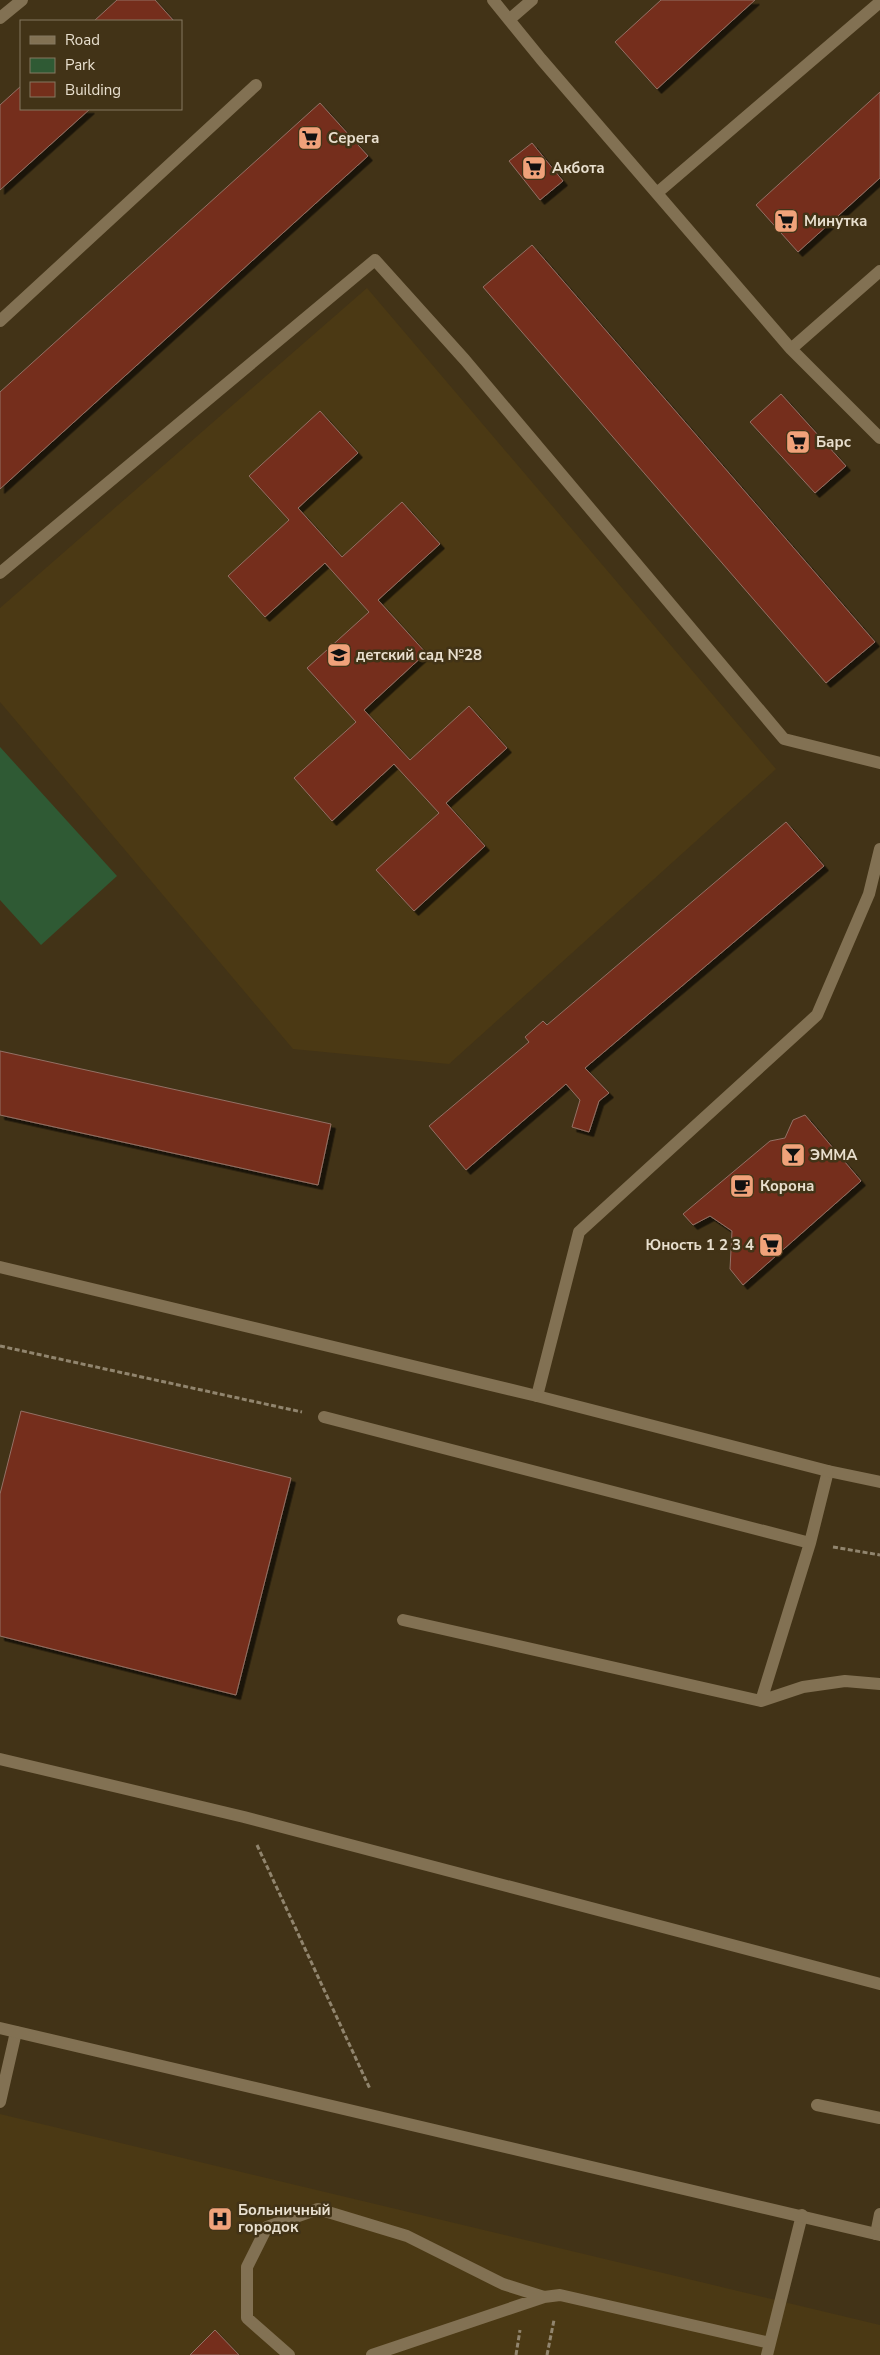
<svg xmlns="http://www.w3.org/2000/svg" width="880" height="2355" font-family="'Nunito Sans',sans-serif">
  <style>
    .built { fill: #4b3914 }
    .green { fill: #2f5a34 }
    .building { fill: #742f1b; stroke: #937065; filter: url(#shadow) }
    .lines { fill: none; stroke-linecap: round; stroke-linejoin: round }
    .path { stroke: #91856e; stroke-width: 3; stroke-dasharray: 5 2.5; stroke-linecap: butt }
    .lane { stroke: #827153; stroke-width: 12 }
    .secondary { stroke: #827153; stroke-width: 12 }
    .labels { text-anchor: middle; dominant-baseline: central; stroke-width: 5; stroke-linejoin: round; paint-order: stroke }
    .poi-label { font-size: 15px; font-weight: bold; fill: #e8dfce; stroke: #423317; text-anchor: start }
  </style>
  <defs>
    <filter id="shadow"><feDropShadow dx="4.5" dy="4.5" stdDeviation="0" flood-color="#0009"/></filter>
  </defs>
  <rect width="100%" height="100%" fill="#423317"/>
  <path class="built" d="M 367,288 L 776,769 L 449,1064 L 293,1049 L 0,702 L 0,608 Z
    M 0,2114 L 880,2325 L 880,2355 L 0,2355 Z"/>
  <path class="green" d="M 0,747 L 117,876 L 41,945 L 0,900 Z"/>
  <path class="building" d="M 117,0 L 155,0 L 174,21 L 94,21 Z
    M 661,0 L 755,0 L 657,89 L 615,42 Z
    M 21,86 L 21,109 L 90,109 L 0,190 L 0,105 Z
    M 880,92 L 880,178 L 798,252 L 756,205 Z
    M 320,103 L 368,156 L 0,489 L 0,392 Z
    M 532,143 L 563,181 L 540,200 L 509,161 Z
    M 532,245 L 875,642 L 826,683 L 483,287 Z
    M 781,394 L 846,466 L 815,493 L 750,422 Z
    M 320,411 L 358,453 L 298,508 L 342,557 L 402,502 L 440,544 L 378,600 L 426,653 L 364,710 L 410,760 L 469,706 L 507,748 L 446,803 L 485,846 L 414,911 L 376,870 L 439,813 L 394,764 L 332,821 L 294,778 L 356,722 L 307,668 L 369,612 L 325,563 L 265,617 L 228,576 L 289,520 L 249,476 Z
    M 786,822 L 824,866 L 585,1068 L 609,1093 L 599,1101 L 589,1132 L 572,1127 L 580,1100 L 566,1084 L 466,1170 L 429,1126 L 529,1042 L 525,1037 L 543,1021 L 547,1025 Z
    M 0,1051 L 331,1124 L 318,1185 L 0,1115 Z
    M 805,1115 L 861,1181 L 743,1285 L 730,1269 L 732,1231 L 710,1216 L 693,1225 L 683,1214 L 770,1141 L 785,1138 L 793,1120 Z
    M 21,1411 L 291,1478 L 236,1695 L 0,1636 L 0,1494 Z
    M 215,2330 L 239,2355 L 190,2355 Z"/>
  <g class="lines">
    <path class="path" d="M 0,1346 L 302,1412
      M 833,1547 L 880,1555
      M 257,1845 L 370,2089
      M 516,2355 L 520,2330
      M 547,2355 L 554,2320"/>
    <path class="lane" d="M 493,0 L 541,59 L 791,349 L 880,438
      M 0,18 L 22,0
      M 510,19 L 532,0
      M 657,193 L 880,2
      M 0,321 L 256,85
      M 791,349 L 880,271
      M 0,573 L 375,260 L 465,360 L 784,739 L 880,763
      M 537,1396 L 579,1232 L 817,1015 L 869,894 L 880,849
      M 324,1417 L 810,1543 L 828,1471
      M 403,1620 L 761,1701 L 803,1687 L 845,1681 L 880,1684
      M 761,1701 L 810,1543
      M 0,2102 L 16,2032
      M 817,2105 L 880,2118
      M 876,2234 L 880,2214
      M 289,2355 L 247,2318 L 247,2267 L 267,2227 L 318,2209 L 407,2236 L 503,2284 L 544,2297
      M 372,2355 L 544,2297 L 560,2295 L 770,2343
      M 767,2355 L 802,2215"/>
    <path class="secondary" d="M 0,1267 L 537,1396 L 828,1471 L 880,1482
      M 0,1759 L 244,1817 L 880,1984
      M 0,2028 L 880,2235"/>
  </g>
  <defs>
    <symbol id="supermarket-square" viewBox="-11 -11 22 22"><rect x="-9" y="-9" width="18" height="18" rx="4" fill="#f0a27a" stroke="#423317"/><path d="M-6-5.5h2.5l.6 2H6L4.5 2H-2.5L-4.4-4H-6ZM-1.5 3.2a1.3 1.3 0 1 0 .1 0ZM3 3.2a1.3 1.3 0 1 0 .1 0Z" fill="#111"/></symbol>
    <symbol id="school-square" viewBox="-11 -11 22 22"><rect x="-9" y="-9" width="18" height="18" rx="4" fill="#f0a27a" stroke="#423317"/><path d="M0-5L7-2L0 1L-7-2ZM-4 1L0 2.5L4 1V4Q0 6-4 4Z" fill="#111"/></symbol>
    <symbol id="bar-square" viewBox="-11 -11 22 22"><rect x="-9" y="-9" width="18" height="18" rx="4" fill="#f0a27a" stroke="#423317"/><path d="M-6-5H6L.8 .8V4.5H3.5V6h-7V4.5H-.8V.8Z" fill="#111"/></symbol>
    <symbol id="cafe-square" viewBox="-11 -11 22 22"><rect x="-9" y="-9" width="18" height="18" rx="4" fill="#f0a27a" stroke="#423317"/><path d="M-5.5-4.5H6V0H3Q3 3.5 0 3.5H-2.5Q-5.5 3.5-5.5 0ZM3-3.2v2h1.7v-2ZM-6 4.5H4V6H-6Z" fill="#111"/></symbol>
    <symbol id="hospital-square" viewBox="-11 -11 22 22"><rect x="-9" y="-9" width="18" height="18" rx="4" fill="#f0a27a" stroke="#423317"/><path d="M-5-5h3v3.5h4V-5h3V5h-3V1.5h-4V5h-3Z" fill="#111"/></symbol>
  </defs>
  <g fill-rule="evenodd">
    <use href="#supermarket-square" x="296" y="124" width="28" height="28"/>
    <use href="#supermarket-square" x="520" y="154" width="28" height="28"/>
    <use href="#supermarket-square" x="772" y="207" width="28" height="28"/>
    <use href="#supermarket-square" x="784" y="428" width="28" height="28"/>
    <use href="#school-square" x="325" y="641" width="28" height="28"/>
    <use href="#bar-square" x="779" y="1141" width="28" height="28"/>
    <use href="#cafe-square" x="728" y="1172" width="28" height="28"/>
    <use href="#supermarket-square" x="757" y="1231" width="28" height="28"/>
    <use href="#hospital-square" x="206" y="2205" width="28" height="28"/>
  </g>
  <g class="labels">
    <g class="poi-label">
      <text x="328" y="138">Cерега</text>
      <text x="552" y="168">Акбота</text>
      <text x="804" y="221">Минутка</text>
      <text x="816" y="442">Барс</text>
      <text x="356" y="655">детский сад №28</text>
      <text x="810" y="1155">ЭММА</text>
      <text x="760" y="1186">Корона</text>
      <text x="754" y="1245" text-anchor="end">Юность 1 2 3 4</text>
      <text x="238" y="2210">Больничный<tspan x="238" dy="17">городок</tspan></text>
    </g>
  </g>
  <rect x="20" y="20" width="162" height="90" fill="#423317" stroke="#847860"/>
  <rect x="30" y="36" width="25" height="8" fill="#827153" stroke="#847860"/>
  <text x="65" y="45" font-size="15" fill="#e8dfce">Road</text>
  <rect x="30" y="58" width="25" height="15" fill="#2f5a34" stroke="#847860"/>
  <text x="65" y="70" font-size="15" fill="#e8dfce">Park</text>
  <rect x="30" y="82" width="25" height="15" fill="#742f1b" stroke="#847860"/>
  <text x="65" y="95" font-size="15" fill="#e8dfce">Building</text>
</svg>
